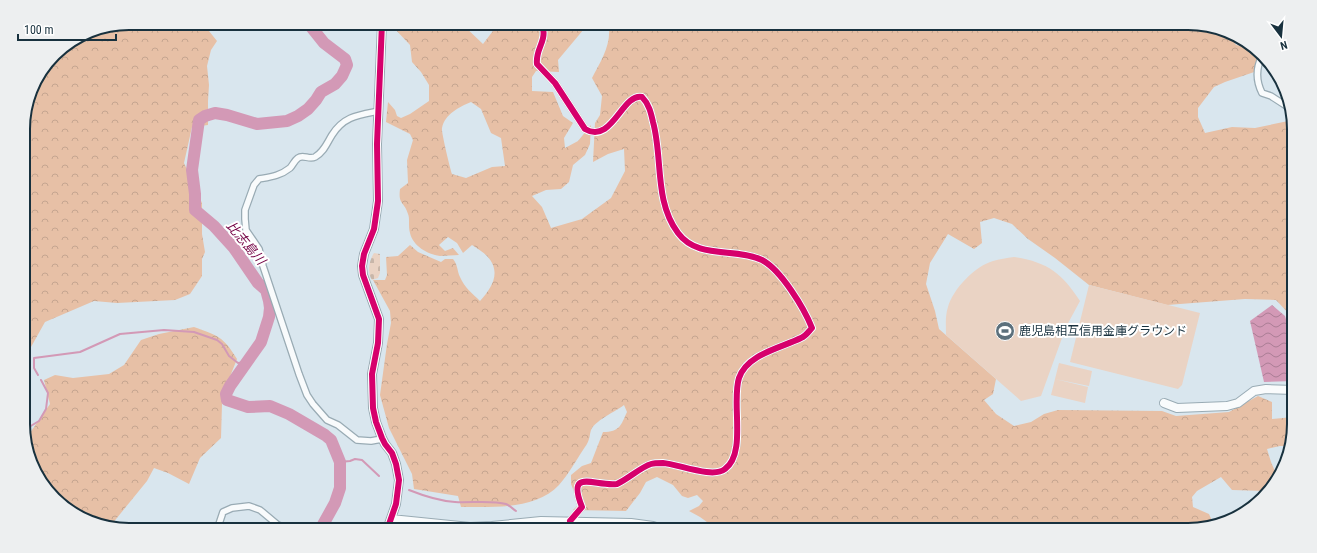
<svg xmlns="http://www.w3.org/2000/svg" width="1317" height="553" font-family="'Roboto Condensed','Noto Sans JP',sans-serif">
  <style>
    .forest { fill: url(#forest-crowns); fill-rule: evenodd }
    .cemetery { fill: url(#cemetery-stones) }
    .pitch { fill: #ead3c4 }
    .water { fill: url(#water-waves) }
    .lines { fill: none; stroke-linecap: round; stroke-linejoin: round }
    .stream { stroke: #d399b6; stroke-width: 2 }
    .river { stroke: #d399b6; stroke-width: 12 }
    .street-casing { stroke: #99abb4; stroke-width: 8 }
    .secondary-casing { stroke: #99abb4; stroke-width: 10 }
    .street { stroke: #f9fbfc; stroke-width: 5.5 }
    .secondary { stroke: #f9fbfc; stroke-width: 8 }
    .cycleway-casing { stroke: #fff; stroke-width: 8 }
    .cycleway { stroke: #d6006c; stroke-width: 6 }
    .labels { text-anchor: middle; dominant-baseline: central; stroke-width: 4; stroke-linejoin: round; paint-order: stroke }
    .poi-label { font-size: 12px; fill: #18313e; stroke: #fff; text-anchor: start }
    .water-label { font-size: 13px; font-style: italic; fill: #730144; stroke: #fff }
    .rim { fill: none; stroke: #18313e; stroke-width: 2 }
  </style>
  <defs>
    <pattern id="forest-crowns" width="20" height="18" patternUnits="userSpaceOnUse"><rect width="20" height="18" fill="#e7c0a6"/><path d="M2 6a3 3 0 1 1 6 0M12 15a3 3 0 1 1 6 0" fill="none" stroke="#c5a590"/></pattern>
    <pattern id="cemetery-stones" width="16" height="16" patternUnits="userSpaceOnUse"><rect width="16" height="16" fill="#ead3c4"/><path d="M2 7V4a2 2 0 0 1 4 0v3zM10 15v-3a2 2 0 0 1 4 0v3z" fill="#c8b6a9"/></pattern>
    <pattern id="water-waves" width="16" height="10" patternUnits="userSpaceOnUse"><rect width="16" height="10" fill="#d399b6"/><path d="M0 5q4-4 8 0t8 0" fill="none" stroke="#aa7d95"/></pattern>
  </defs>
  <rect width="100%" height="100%" fill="#d9e6ee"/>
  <path class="forest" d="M 129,23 L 199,23 L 205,26 L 217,41 L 211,50 L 207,66 L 209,85 L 208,101 L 208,125 L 192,127 L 184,163 L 202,203 L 202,234 L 205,252 L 202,259 L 202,276 L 190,294 L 175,300 L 117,303 L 94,301 L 45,322 L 31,347 L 24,354 L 23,121 L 34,82 L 59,49 L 88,31 Z
    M 393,23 L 461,23 L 483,44 L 499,23 L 589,23 L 558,60 L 559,72 L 536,71 L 532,77 L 532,91 L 553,92 L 563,116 L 573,123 L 564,138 L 565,148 L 578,141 L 591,125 L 590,144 L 585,155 L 573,165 L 569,182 L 561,189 L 546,190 L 532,196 L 542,207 L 551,228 L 582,219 L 611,198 L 625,171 L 624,149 L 608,154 L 593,162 L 595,123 L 600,115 L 602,96 L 592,78 C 601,61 613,42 608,23 L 1188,23 L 1227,31 L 1236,45 L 1249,47 L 1260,55 L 1260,70 L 1225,82 L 1214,87 L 1198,108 L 1198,117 L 1205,133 L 1232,127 L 1255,128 L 1293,120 L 1294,323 L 1291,316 L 1276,300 L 1245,299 L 1167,305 L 1089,285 L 1055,258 L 1028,239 L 1012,224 L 994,218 L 980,222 L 982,243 L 974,249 L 948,234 L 930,263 L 926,284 L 935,311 L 939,329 L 996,379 L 993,394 L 984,400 L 996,414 L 1014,426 L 1031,422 L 1044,414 L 1058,410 L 1162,411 L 1176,416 L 1229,412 L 1258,396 L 1272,402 L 1272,419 L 1294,417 L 1294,425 L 1290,446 L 1280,446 L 1267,449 L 1271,462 L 1277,476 L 1266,491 L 1232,490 L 1221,477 L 1197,491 L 1192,497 L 1193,507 L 1209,514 L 1213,523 L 1195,530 L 718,530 L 700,517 L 689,511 L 699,506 L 703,501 L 697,495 L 688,498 L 682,496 L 673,485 L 657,477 L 646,482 L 640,493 L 626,511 L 573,510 L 579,504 L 571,484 L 571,475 L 582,466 L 591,463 L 603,432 C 620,432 621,425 627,412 L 624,405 C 616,411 597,420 592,428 C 590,431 590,436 589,439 C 588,443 585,447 583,450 C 575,462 568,475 559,485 C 536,510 492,507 461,507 L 458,496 L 414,489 L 412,474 L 389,428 L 380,395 L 387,344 L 391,323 L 390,311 L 373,280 L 385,280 L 387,275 L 386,257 L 398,256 L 410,245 L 418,252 L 441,262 L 445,259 L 453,259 C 458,265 457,271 460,277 C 464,287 473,294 480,301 C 492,288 502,272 487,256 C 483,252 477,248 472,245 L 463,253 L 457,243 L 448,237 L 439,245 L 445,251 L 453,248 L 459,255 C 453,255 446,256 440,256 C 427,254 413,246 410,233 C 408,226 410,218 408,214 C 404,201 398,205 400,189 L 408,183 L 407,160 L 413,140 L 410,134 L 386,122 L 388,102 L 395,110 L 397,116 L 401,118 L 410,114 L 429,101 L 429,85 L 421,72 L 412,62 L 410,45 L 394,28 ZM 471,102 L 481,109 L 491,133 L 501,138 L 505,166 L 492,167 L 466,178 L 452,174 C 450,168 441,131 442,128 C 445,114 459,107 471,102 Z
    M 194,327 C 218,336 223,336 237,359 L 231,374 L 222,404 L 221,438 L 200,458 L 189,484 L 168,473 L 154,468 L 147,481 L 112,524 L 112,527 L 88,522 L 45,489 L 25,440 L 50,404 L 44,380 L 55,375 L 73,378 L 109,374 L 124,365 L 141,340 L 159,334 Z"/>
  <path class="cemetery" d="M 374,253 L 380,254 L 380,273 L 378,278 L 372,280 C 367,273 369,260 374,253 Z"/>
  <path class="pitch" d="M 1014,257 C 1047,262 1062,273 1080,301 L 1066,327 L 1041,396 L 1021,401 L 946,335 C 946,325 945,316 948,307 C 953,289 975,266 993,261 C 999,259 1007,258 1014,257 Z
    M 1089,285 L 1200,313 L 1182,385 L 1178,389 L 1070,362 Z
    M 1059,363 L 1092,371 L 1089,386 L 1055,379 Z
    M 1055,379 L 1088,387 L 1085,403 L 1051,395 Z"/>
  <path class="water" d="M 1272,305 L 1285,316 L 1294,346 L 1294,381 L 1264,382 L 1250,321 Z"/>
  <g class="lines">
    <path class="stream" d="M 38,375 L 34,368 L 34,358 L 80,352 L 120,334 L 164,330 L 194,332 L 217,340 L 222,344 L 229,356 L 238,363 L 246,362
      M 24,430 L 39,421 L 46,409 L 48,393 L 41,380
      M 340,462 L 350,461 L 355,459 L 362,460 L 379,476
      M 409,490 C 424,496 439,501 455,502 C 469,503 493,500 506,504 C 509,505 513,509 516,511
      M 531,528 L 573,527
      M 608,528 L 626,530"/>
    <path class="river" d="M 308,23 L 324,43 L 345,59 L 347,65 L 342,76 L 335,84 L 321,92 L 316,100 L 308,109 L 298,116 L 287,121 L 257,124 L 227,115 L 215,113 L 205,116 L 199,120 L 192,170 L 195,194 L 195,210 L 214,226 L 234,248 L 258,283 L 266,290 L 269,301 L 270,308 L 269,317 L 261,342 L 230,386 L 226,394 L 227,400 L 248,407 L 270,406 L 289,414 L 325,435 L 331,440 L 340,462 L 340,488 L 335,503 L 320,530"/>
    <defs>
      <path id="street" d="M 542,23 C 548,42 535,48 537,64 L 555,83 L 585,129 C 612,145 622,93 642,97 C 649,104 651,113 653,122 C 663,158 654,201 678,233 C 698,260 735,247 762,260 C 781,270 804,308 812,328 C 809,331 806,336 801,338 C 781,348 747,354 739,378 C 731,402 747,453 725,469 C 713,479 678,464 663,463 C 660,463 654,463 651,464 C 641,467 628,479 617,484 C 595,487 566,467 582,507 L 570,521
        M 1262,56 C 1256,68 1256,81 1262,93 L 1271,96 L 1291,109
        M 379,111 C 359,115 344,116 332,135 C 327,143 324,152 315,157 C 309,160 303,154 298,158 C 294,161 293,165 290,168 C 280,176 270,177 259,179 L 254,185 L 245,210 L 245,219 L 246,230 L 259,249 L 263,266 L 299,374 L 307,395 L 313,404 L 327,420 L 338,425 L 357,440 L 371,441 L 382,439
        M 217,530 L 223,512 L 232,508 L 249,506 L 260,510 L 278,525 L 292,530"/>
      <path id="secondary" d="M 382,23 L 377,144 L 378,201 L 374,229 L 364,254 L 362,266 L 363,275 L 379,319 L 378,343 L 372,374 L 373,408 L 376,422 L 382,438 L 385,444 L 392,453 L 396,464 L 399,480 L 396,504 L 387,530
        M 1164,403 L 1177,408 L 1227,406 L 1238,403 L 1254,391 L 1266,389 L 1294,390
        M 391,519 L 470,527 L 492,526 L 541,521 L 631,523 L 653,526 L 665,530"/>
    </defs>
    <use href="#street" class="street-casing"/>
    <use href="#secondary" class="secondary-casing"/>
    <use href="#street" class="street"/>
    <use href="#secondary" class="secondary"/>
    <defs>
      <path id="cycleway" d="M 382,23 L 377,144 L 378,201 L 374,229 L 364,254 L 362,266 L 363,275 L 379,319 L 378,343 L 372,374 L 373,408 L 376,422 L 382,438 L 385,444 L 392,453 L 396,464 L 399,480 L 396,504 L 387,530
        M 542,23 C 548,42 535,48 537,64 L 555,83 L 585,129 C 612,145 622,93 642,97 C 649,104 651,113 653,122 C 663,158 654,201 678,233 C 698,260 735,247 762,260 C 781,270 804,308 812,328 C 809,331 806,336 801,338 C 781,348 747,354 739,378 C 731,402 747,453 725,469 C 713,479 678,464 663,463 C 660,463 654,463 651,464 C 641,467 628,479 617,484 C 595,487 566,467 582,507 L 570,521"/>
    </defs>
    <use href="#cycleway" class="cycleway-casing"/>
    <use href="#cycleway" class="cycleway"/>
  </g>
  <defs>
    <symbol id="stadium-disc" viewBox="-11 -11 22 22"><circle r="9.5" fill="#5c707c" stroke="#fff"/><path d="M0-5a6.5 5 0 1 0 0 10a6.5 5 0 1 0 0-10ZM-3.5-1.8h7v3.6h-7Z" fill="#fff"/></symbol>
  </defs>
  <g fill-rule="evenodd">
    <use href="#stadium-disc" x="994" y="320" width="22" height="22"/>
  </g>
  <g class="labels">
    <g class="poi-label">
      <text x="1019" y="331">鹿児島相互信用金庫グラウンド</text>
    </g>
    <g class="water-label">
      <text transform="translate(246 243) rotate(50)">比志島川</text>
    </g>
  </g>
  <path d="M0 0H1317V553H0ZM129 30H1188A99 99 0 0 1 1287 129V424A99 99 0 0 1 1188 523H129A99 99 0 0 1 30 424V129A99 99 0 0 1 129 30Z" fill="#edeff0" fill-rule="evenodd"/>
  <path class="rim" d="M129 30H1188A99 99 0 0 1 1287 129V424A99 99 0 0 1 1188 523H129A99 99 0 0 1 30 424V129A99 99 0 0 1 129 30Z"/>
  <g transform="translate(1281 36) rotate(164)" stroke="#ffffff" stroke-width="3" paint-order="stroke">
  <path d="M0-3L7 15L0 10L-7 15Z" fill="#18313e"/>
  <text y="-6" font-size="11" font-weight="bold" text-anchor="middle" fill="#18313e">N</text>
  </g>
  <path d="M18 34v6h98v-6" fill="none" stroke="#18313e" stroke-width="2"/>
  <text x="24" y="34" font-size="12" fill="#18313e" stroke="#ffffff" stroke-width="3" paint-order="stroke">100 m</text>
</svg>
